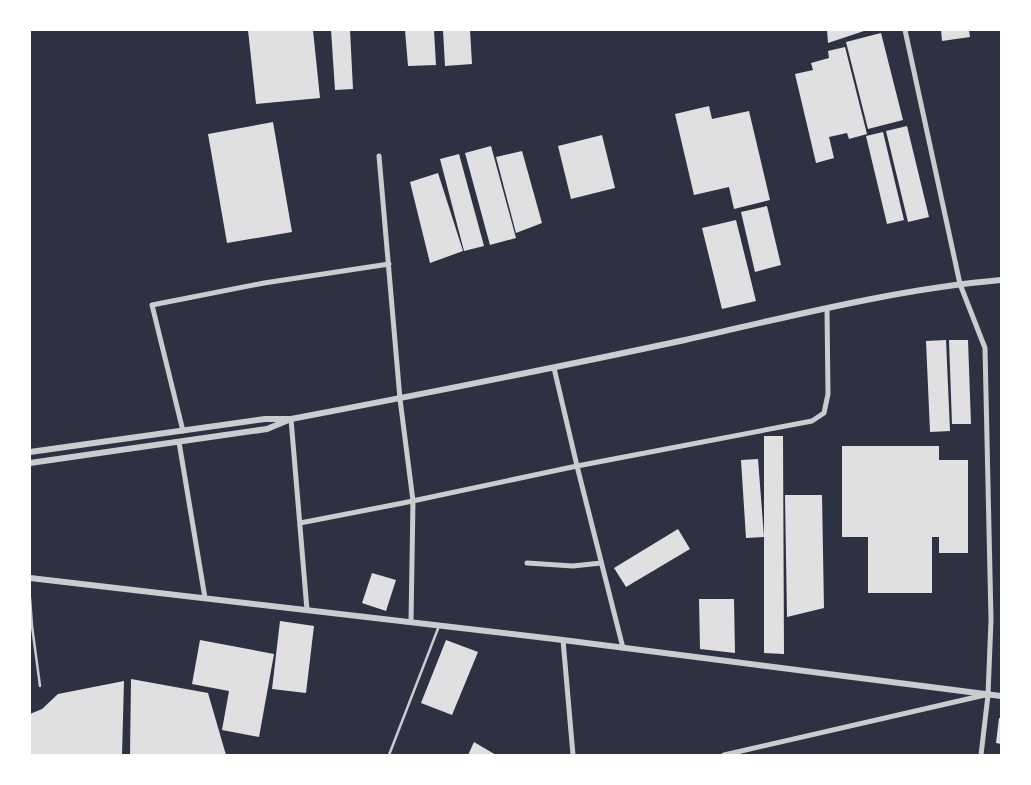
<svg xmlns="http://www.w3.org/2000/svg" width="1031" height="785" font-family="Karla,sans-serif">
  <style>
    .building { fill: #e0e0e3 }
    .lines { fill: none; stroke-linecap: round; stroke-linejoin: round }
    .service { stroke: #caccd0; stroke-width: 2.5 }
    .minor { stroke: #caccd0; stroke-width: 5 }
    .tertiary { stroke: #caccd0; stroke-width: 6 }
  </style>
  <rect width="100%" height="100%" fill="#2d3142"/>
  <path class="building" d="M 248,30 L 313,30 L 320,98 L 256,104 Z
    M 331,30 L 350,30 L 353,89 L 335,90 Z
    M 405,30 L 434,30 L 436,65 L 408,66 Z
    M 443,30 L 470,30 L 472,64 L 445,66 Z
    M 827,30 L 867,30 L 828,43 Z
    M 941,30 L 969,30 L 970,37 L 942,41 Z
    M 881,33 L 903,120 L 868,129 L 846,42 Z
    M 845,47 L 867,134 L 849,139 L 847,133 L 829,137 L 834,158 L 816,163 L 795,74 L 813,70 L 811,63 L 829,58 L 828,51 Z
    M 709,106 L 712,119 L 749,111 L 770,200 L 734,209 L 729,187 L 694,195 L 675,114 Z
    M 273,122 L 292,232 L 227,243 L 208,134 Z
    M 907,126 L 929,217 L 908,222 L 886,131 Z
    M 883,132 L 904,220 L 887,224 L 866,136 Z
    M 602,135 L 615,188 L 571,199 L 558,146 Z
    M 491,146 L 516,238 L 490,245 L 465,153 Z
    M 522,151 L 542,223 L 516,233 L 496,157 Z
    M 459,154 L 484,246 L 464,251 L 440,159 Z
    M 438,173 L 463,251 L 430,263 L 410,182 Z
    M 767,206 L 781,265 L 755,272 L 741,212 Z
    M 736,220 L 756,301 L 722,309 L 702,228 Z
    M 946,340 L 950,431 L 930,432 L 926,341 Z
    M 949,340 L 968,340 L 971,424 L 952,424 Z
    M 764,436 L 783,436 L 784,654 L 764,653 Z
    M 842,446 L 939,446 L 939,460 L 968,460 L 968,553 L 939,553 L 939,537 L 932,537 L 932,593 L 868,593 L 868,537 L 842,537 Z
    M 758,459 L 764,537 L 746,538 L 741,460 Z
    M 785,495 L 822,495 L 824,608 L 787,617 Z
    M 678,529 L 690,549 L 626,587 L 614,568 Z
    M 372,573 L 396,580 L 386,611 L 362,603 Z
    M 699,599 L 734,599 L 735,653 L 700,649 Z
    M 280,621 L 314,626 L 306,693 L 272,689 Z
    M 200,640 L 274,654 L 259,737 L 222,730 L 229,691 L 192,684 Z
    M 446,640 L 478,652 L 452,715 L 421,703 Z
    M 131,679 L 208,693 L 226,755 L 130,755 Z
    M 124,681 L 122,755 L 30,755 L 30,714 L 42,709 L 58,694 Z
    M 999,718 L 1001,718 L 1001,744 L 996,743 Z
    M 474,742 L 496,755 L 468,755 Z"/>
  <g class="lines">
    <path class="service" d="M 30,598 L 32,626 L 40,686
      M 389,755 L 439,626"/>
    <path class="minor" d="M 905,30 L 960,284 L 985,348 L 991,620 L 988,695 L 981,755
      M 379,156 L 400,399 L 413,501 L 411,622
      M 554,368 L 577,466 L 623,648
      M 291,419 L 307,610
      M 183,431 L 152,305 L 264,283 L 389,264
      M 179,442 L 205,598
      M 300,523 L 403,503 L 577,466 L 812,421 L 824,413 L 828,394 L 827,309
      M 527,563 L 573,566 L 601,563
      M 563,640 L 573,755
      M 724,755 L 985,695"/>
    <path class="tertiary" d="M 291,419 C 423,394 554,368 685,340 C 788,317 896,289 1001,280
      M 30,452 L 265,419 L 291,419 L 267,429 L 30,463
      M 30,578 L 563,640 L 1001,696"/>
  </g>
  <rect width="1031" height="785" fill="none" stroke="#ffffff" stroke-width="62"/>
</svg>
